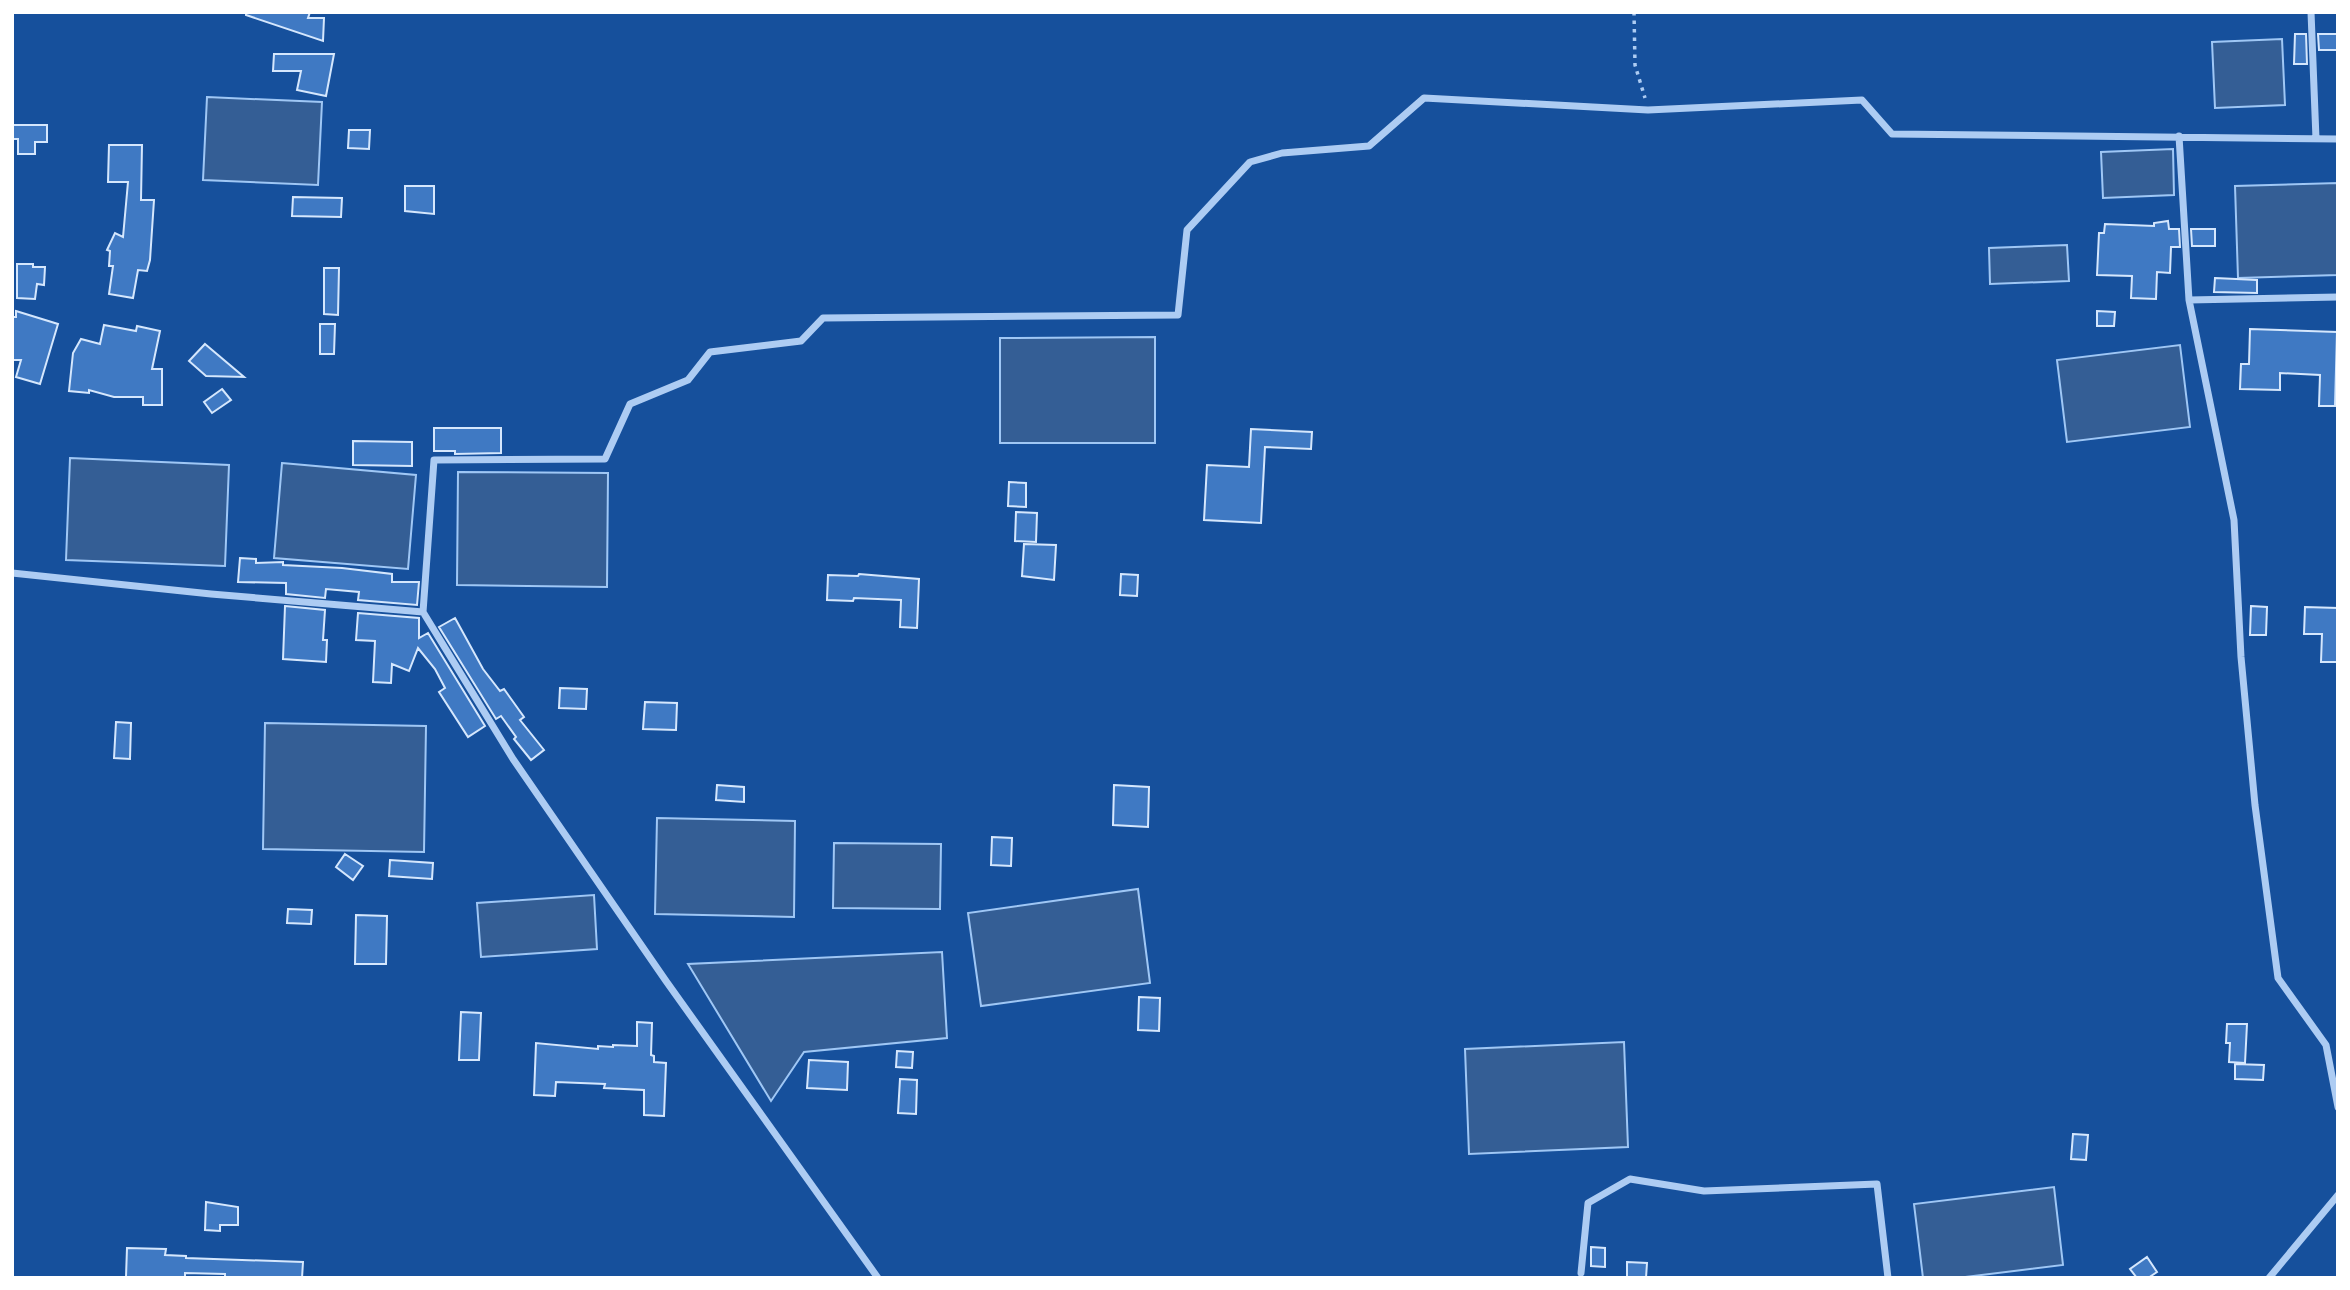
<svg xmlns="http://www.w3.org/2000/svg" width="2350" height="1290" font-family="'Asap Condensed',sans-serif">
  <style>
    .water { fill: #345e95; stroke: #9fc7f5; stroke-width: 2 }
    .building { fill: #3f79c3; stroke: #d5e7fd; stroke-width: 2 }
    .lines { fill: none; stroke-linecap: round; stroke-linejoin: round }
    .path { stroke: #adccf3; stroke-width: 3.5; stroke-dasharray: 3.5 5; stroke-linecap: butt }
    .minor { stroke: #adccf3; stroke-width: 7 }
  </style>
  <rect width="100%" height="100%" fill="#16509c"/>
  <path class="water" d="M 2282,39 L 2285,105 L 2215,108 L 2212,42 Z
    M 207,97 L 322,102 L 318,185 L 203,180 Z
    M 2173,149 L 2174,195 L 2103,198 L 2101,152 Z
    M 2338,183 L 2338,275 L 2238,278 L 2235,186 Z
    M 2067,245 L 2069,281 L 1990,284 L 1989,248 Z
    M 1155,337 L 1155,443 L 1000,443 L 1000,338 Z
    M 2180,345 L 2190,427 L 2067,442 L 2057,360 Z
    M 70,458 L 229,465 L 225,566 L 66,560 Z
    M 282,463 L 416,475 L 408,569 L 274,558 Z
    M 458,472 L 608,473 L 607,587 L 457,585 Z
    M 265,723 L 426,726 L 424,852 L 263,849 Z
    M 657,818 L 795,821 L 794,917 L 655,914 Z
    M 834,843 L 941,844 L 940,909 L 833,908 Z
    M 1138,889 L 1150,983 L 981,1006 L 968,913 Z
    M 594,895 L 597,949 L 481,957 L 477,903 Z
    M 942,952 L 947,1038 L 804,1052 L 771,1101 L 688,964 Z
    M 1624,1042 L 1628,1147 L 1469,1154 L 1465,1049 Z
    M 2054,1187 L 2063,1265 L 1957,1278 L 1923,1278 L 1914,1204 Z"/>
  <path class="building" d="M 246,12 L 310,12 L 308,18 L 324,18 L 323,41 L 246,15 Z
    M 2295,34 L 2306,34 L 2307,64 L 2294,64 Z
    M 2318,34 L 2338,34 L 2338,50 L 2319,50 Z
    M 274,54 L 334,54 L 326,96 L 297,90 L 301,71 L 273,71 Z
    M 12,125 L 47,125 L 47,142 L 35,142 L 35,154 L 18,154 L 18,139 L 12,139 Z
    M 349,130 L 370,130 L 369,149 L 348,148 Z
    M 109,145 L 142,145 L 141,200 L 154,200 L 150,260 L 147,271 L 138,270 L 133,298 L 109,294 L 113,266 L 109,266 L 110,251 L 107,250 L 115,233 L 123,237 L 128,182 L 108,182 Z
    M 405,186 L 434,186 L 434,214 L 405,211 Z
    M 293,197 L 342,198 L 341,217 L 292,216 Z
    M 2168,221 L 2169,229 L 2179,229 L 2180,247 L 2171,247 L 2170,273 L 2157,272 L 2156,299 L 2131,298 L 2132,276 L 2097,275 L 2099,233 L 2104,233 L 2105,224 L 2154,226 L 2154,223 Z
    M 2191,229 L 2215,229 L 2215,246 L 2192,246 Z
    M 17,264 L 33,264 L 33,267 L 45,267 L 44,285 L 37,284 L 35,299 L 17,298 Z
    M 324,268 L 339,268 L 338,315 L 324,314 Z
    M 2215,278 L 2257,280 L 2257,293 L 2214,292 Z
    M 16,311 L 58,324 L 40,384 L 16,377 L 21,360 L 12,360 L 13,317 L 16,317 Z
    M 2097,311 L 2115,312 L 2114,326 L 2097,326 Z
    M 320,324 L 335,324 L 334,354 L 320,354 Z
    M 104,325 L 136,331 L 137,326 L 160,331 L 152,369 L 162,369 L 162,405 L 143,405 L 143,397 L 114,397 L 89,390 L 89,393 L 69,391 L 73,353 L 81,339 L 100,344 Z
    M 2250,329 L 2337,332 L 2335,406 L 2319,406 L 2320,375 L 2280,373 L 2280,390 L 2240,389 L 2241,364 L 2249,364 Z
    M 205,344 L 244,377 L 206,376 L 189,361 Z
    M 222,389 L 231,400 L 212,413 L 204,402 Z
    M 434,428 L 501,428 L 501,453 L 455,454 L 455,451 L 434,451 Z
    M 1251,429 L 1312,432 L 1311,449 L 1265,447 L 1261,523 L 1204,520 L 1207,465 L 1249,467 Z
    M 353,441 L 412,442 L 412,466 L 353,465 Z
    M 1009,482 L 1026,483 L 1026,507 L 1008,506 Z
    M 1016,512 L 1037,513 L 1036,542 L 1015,541 Z
    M 1024,544 L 1056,545 L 1054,580 L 1022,576 Z
    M 240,558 L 256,559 L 256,563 L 283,562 L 283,565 L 342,568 L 392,574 L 392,582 L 419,582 L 417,605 L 358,600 L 359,592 L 326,589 L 325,598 L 286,594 L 286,583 L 238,582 Z
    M 859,574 L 919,579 L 917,628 L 900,627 L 901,600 L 854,598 L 853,601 L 827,600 L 828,575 L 858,576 Z
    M 1121,574 L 1138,575 L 1137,596 L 1120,595 Z
    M 285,606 L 325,610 L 323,640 L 327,640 L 326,662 L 283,659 Z
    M 2251,606 L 2267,607 L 2266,635 L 2250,635 Z
    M 2305,607 L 2338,608 L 2338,662 L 2321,662 L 2322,634 L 2304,634 Z
    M 358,613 L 419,618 L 419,638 L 428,633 L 485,726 L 468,737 L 439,692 L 445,688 L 435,669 L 418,648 L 409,671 L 392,664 L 391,683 L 373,682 L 375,641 L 356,640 Z
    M 455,618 L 483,669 L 500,691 L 504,689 L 524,717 L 520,720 L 544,750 L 531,760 L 514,739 L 516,737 L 501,716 L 496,719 L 439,627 Z
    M 560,688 L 587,689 L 586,709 L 559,708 Z
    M 645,702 L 677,703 L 676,730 L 643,729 Z
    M 116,722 L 131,723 L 130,759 L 114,758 Z
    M 717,785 L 744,787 L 744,802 L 716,800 Z
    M 1114,785 L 1149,787 L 1148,827 L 1113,825 Z
    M 992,837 L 1012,838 L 1011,866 L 991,865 Z
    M 345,854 L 363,866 L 353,880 L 336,867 Z
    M 390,860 L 433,863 L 432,879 L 389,876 Z
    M 288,909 L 312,910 L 311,924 L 287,923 Z
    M 356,915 L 387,916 L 386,964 L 355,964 Z
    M 1139,997 L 1160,998 L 1159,1031 L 1138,1030 Z
    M 461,1012 L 481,1013 L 479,1060 L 459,1060 Z
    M 637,1022 L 652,1023 L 651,1055 L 654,1056 L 654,1062 L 666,1063 L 664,1116 L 644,1115 L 644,1090 L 604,1088 L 605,1084 L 556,1082 L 555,1096 L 534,1095 L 536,1043 L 598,1049 L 598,1046 L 613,1047 L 613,1045 L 637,1046 Z
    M 2227,1024 L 2247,1024 L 2245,1063 L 2229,1062 L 2230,1043 L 2226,1043 Z
    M 897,1051 L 913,1052 L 912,1068 L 896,1067 Z
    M 809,1060 L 848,1062 L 847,1090 L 807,1088 Z
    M 2235,1064 L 2264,1065 L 2263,1080 L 2235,1079 Z
    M 900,1079 L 917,1080 L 916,1114 L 898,1113 Z
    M 2073,1134 L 2088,1135 L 2086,1160 L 2071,1159 Z
    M 206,1202 L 238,1207 L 238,1225 L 220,1225 L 220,1231 L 205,1230 Z
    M 1591,1247 L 1605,1248 L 1605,1267 L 1591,1266 Z
    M 127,1248 L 166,1249 L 165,1255 L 186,1256 L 186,1258 L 303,1262 L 302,1278 L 225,1278 L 225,1274 L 185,1273 L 185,1278 L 126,1277 Z
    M 2147,1257 L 2157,1272 L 2148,1278 L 2137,1278 L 2130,1269 Z
    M 1627,1262 L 1647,1263 L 1646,1278 L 1627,1278 Z"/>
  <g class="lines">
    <path class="path" d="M 1634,12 L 1635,65 L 1645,98"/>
    <path class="minor" d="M 2311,12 L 2316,139
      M 2179,136 L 2189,300 L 2338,297
      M 2189,300 L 2234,520 L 2241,657 L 2255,805 L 2278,978 L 2326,1045 L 2338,1107
      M 12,573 L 211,594 L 423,612 L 513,759 L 666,981 L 878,1278
      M 423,612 L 434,460 L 605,459 L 630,404 L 688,380 L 710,352 L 801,341 L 823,318 L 1178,315 L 1187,230 L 1250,162 L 1282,153 L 1369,146 L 1424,98 L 1648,110 L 1862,100 L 1892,134 L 2338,139
      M 1581,1273 L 1588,1203 L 1630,1179 L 1704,1191 L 1877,1184 L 1888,1278
      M 2269,1278 L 2338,1195"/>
  </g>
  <rect width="2350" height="1290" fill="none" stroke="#ffffff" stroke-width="28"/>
</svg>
